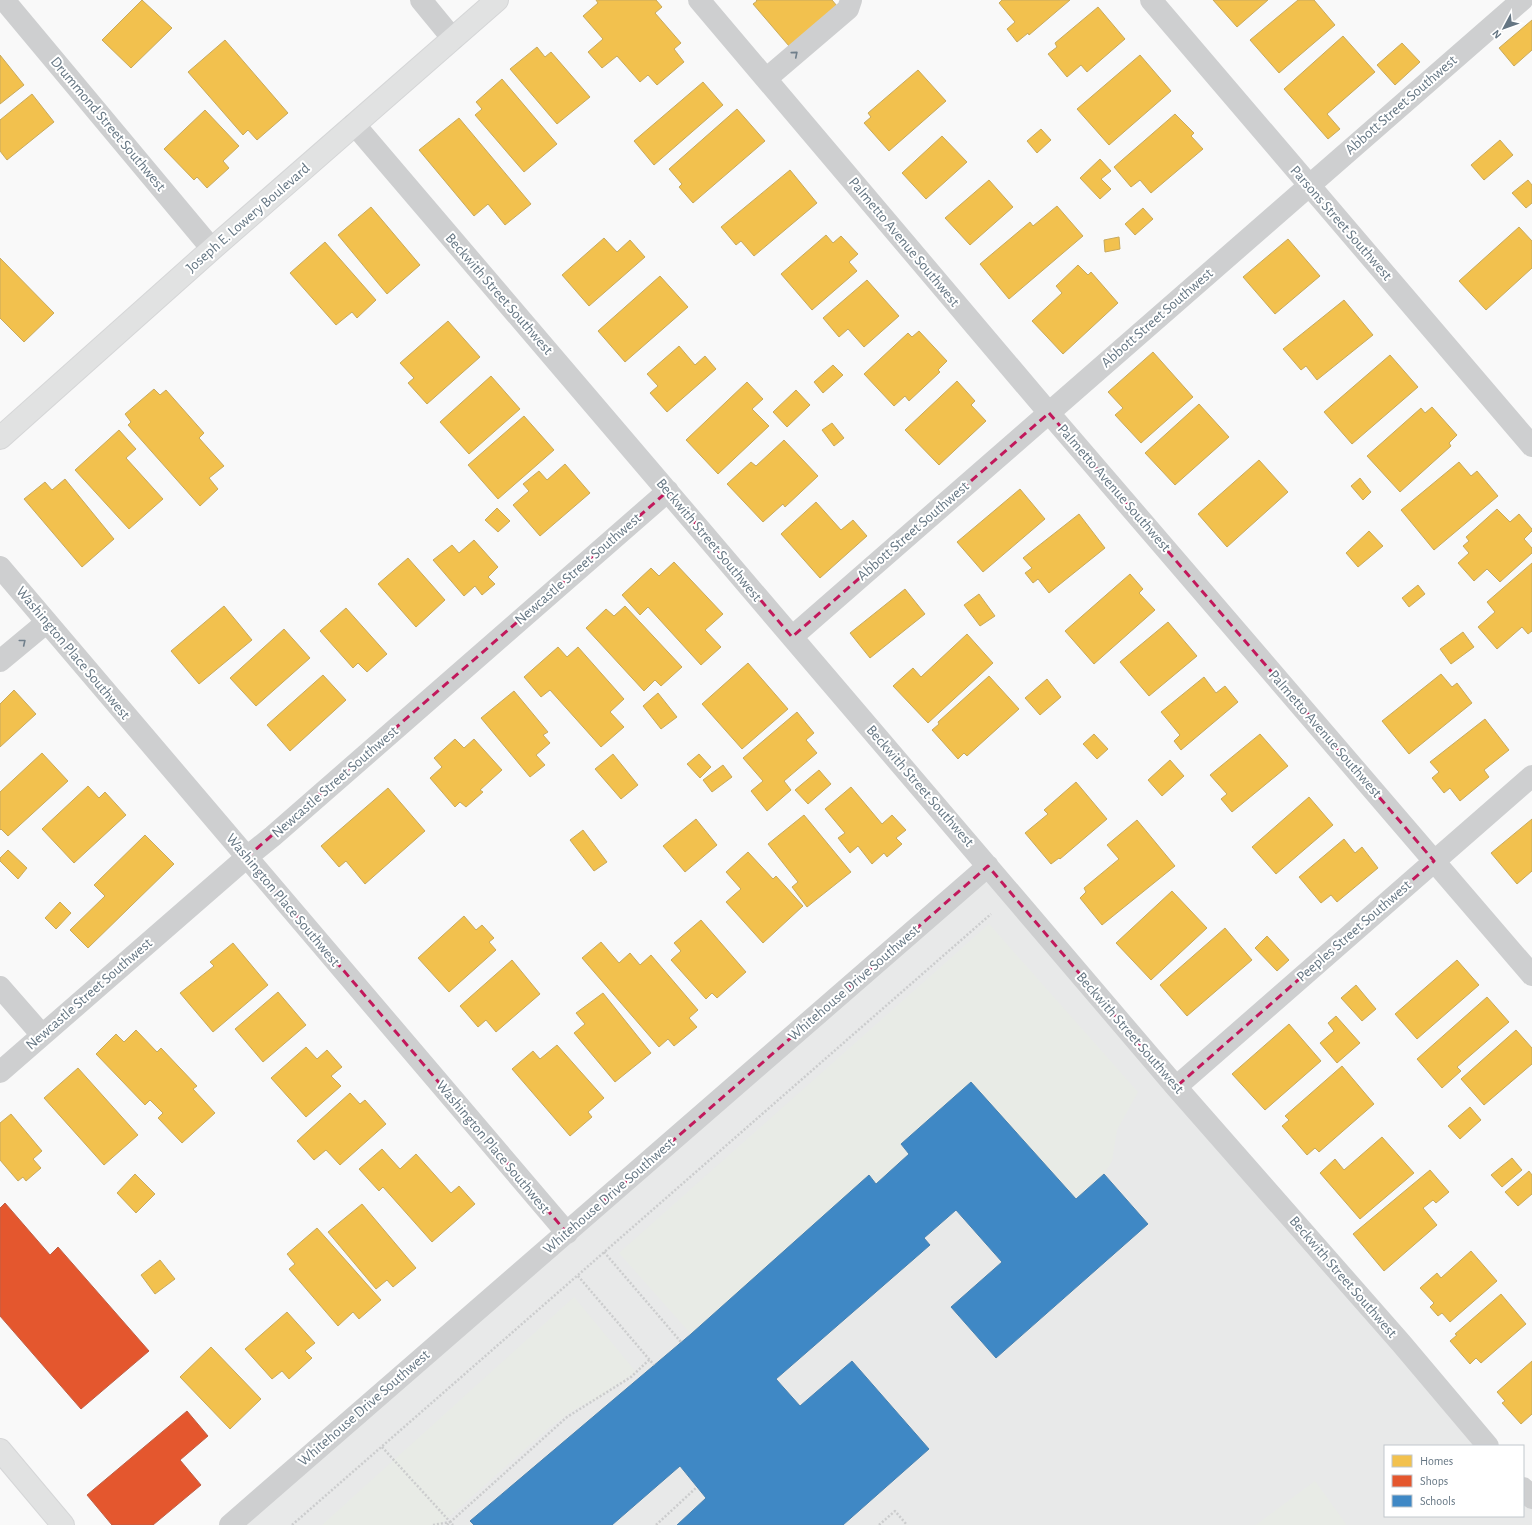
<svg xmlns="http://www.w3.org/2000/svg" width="1532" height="1525" font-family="'Alegreya Sans',sans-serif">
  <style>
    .built { fill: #e8e9e9 }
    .green { fill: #e8ebe6 }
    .homes { fill: #f2c14e; stroke: #c8aa5e }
    .shops { fill: #e4572e; stroke: #be6048 }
    .schools { fill: #3f88c5; stroke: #4a83b1 }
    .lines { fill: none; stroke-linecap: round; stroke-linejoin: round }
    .major-casing { stroke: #d5d6d7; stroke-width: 24 }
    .path { stroke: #cbcccd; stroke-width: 2.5; stroke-dasharray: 2 2; stroke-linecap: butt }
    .minor { stroke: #cecfd0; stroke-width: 22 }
    .major { stroke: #e1e2e2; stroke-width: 22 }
    .oneway { stroke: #707f8b }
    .marked { fill: none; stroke: #c2185b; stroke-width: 3; stroke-dasharray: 8 5; stroke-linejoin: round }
    .labels { text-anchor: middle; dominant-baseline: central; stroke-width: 4; stroke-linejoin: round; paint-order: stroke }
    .street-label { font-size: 15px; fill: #657683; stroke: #fff }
  </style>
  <rect width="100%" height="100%" fill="#f9f9f9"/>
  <path class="built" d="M 988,866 L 1482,1446 L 1385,1446 L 1385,1516 L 1523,1516 L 1523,1495 L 1532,1505 L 1532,1525 L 230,1525 Z"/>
  <path class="green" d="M 989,924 L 1138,1092 L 1117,1130 L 1112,1161 L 1104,1174 L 1076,1199 L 971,1082 L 901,1144 L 909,1154 L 876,1184 L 869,1175 L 691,1334 L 619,1253 Z
    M 574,1297 L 636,1372 L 599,1398 L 575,1409 L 551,1426 L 440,1525 L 322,1525 Z
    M 1315,1481 L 1346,1524 L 1345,1525 L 1256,1525 Z"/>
  <path class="homes" d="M 142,0 L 172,28 L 131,68 L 102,40 Z
    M 596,0 L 656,0 L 662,7 L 655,13 L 681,43 L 674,49 L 684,62 L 657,85 L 648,75 L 640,82 L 617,56 L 602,68 L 588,52 L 603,39 L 583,16 L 598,3 Z
    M 756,0 L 832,0 L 837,6 L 789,46 L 753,4 L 757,1 Z
    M 1002,0 L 1070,0 L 1029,35 L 1028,33 L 1017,42 L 1007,29 L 1015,22 L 999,3 Z
    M 1213,0 L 1268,0 L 1237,27 Z
    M 1298,0 L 1314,0 L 1335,25 L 1279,73 L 1250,40 Z
    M 1098,7 L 1125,39 L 1087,72 L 1081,65 L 1067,77 L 1048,54 L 1057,47 L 1055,43 Z
    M 1532,20 L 1532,50 L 1514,66 L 1499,48 Z
    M 1343,36 L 1375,72 L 1327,114 L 1340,129 L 1328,139 L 1284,89 Z
    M 225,40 L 288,113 L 257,140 L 248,130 L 243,135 L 188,72 Z
    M 1402,43 L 1420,62 L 1395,85 L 1377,65 Z
    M 537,47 L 545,57 L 551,52 L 590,97 L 557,124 L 510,69 Z
    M 0,55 L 24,85 L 0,104 Z
    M 1140,55 L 1171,91 L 1109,145 L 1077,109 Z
    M 918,70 L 946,101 L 889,151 L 864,123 L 871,117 L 868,113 Z
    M 502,79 L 557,144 L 524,172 L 475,115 L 482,109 L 476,102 Z
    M 703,82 L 723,105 L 654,165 L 634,141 Z
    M 32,94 L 54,122 L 7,160 L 0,151 L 0,120 Z
    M 737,109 L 765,141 L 693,203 L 679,187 L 682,184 L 669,169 Z
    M 205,110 L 239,146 L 223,161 L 229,168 L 207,188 L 197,177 L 194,180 L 164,149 Z
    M 1175,114 L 1194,133 L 1191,136 L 1203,149 L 1151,193 L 1140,180 L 1131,187 L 1114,167 Z
    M 459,118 L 531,204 L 505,225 L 488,204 L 474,216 L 419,150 Z
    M 1041,129 L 1051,140 L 1037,153 L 1027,141 Z
    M 942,136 L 967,162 L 926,199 L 902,173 Z
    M 1500,140 L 1513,155 L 1484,180 L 1471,165 Z
    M 1100,159 L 1111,171 L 1101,179 L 1111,189 L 1100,199 L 1080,178 Z
    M 790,170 L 817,203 L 754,256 L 741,241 L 736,245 L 721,227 Z
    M 989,180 L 1013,207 L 970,245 L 945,218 Z
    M 1528,180 L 1532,185 L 1532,203 L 1526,208 L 1512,193 Z
    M 1057,206 L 1083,236 L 1009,299 L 980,264 L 1030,222 L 1033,226 Z
    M 371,207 L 420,265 L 387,294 L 338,235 Z
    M 1143,208 L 1153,219 L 1135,235 L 1125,224 Z
    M 1519,227 L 1532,241 L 1532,268 L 1486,310 L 1459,281 Z
    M 826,235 L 833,243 L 841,236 L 858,254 L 849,262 L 857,271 L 812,310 L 781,274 Z
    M 1119,237 L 1120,249 L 1105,252 L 1104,240 Z
    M 604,238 L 617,252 L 630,240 L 645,257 L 589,306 L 562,275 Z
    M 1288,239 L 1320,276 L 1275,314 L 1243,277 Z
    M 325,242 L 376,300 L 357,318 L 352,312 L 336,325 L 290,273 Z
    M 0,258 L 54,313 L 24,342 L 0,318 Z
    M 1078,265 L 1088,275 L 1091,272 L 1118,303 L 1063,354 L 1032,321 L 1062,293 L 1056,286 Z
    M 660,276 L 688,307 L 625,362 L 598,331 Z
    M 867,280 L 899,316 L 864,347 L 848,329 L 839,337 L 823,318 Z
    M 1344,300 L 1373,335 L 1317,380 L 1306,366 L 1301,370 L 1283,349 Z
    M 448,321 L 480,357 L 427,404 L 408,383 L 414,378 L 400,363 Z
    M 919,331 L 947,361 L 938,370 L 940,372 L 909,401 L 905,396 L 894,406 L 864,374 L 908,333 L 912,337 Z
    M 679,346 L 695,365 L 705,356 L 716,369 L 667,412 L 650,393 L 658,386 L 647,374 Z
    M 1153,352 L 1193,397 L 1141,443 L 1115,415 L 1123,408 L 1108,392 Z
    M 1390,355 L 1418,387 L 1352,444 L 1324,412 Z
    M 833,365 L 843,375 L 823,393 L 814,382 Z
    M 491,376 L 520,409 L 469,454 L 440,422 Z
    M 957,381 L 975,401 L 971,405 L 986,421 L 939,465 L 905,430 Z
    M 747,382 L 763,399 L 752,409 L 769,426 L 718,474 L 686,440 Z
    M 154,389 L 160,395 L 166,390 L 204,433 L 199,438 L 224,466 L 209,478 L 218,489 L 200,506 L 128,425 L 131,422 L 125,414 Z
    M 796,390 L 810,405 L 787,427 L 773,412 Z
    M 1199,404 L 1229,437 L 1175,485 L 1145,453 Z
    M 1432,407 L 1457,435 L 1449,443 L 1451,446 L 1400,492 L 1367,456 L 1421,408 L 1425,413 Z
    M 524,416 L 554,450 L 498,499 L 468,465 Z
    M 832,423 L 844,438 L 834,446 L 822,430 Z
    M 119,430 L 136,449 L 126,458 L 163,499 L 129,529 L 75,470 Z
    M 784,440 L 818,476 L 785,507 L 783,504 L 763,522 L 727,484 L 751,462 L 756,466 Z
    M 1259,460 L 1288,492 L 1227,547 L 1198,514 Z
    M 1459,462 L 1471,476 L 1477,471 L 1498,496 L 1434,550 L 1401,510 Z
    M 565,464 L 590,493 L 540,536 L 513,505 L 529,491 L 523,484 L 539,471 L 547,480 Z
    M 1360,478 L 1371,492 L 1363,500 L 1351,486 Z
    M 65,479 L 114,539 L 82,567 L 24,499 L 45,482 L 52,490 Z
    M 1020,489 L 1045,519 L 983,572 L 957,542 Z
    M 816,502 L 841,530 L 853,520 L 867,536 L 820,578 L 781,534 Z
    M 497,508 L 510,521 L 498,532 L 485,520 Z
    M 1497,509 L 1510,522 L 1519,514 L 1532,529 L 1532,531 L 1524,539 L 1532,548 L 1532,553 L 1500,582 L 1487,569 L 1474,581 L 1458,563 L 1469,553 L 1463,546 L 1469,541 L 1466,537 Z
    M 1079,514 L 1105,548 L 1049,593 L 1038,579 L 1033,583 L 1025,573 L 1032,568 L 1023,558 Z
    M 1369,531 L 1383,546 L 1358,567 L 1346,553 Z
    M 474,540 L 498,567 L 488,577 L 495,584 L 482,595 L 475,586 L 464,596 L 433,560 L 452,545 L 459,553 Z
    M 408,558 L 445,600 L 416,627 L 378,584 Z
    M 674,562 L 723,614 L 705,630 L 721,647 L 701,665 L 648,607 L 640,615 L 622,595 L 651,568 L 659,576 Z
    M 1532,563 L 1532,631 L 1528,634 L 1522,627 L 1497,649 L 1478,627 L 1495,612 L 1487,602 Z
    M 1130,574 L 1143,589 L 1139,593 L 1155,610 L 1094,664 L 1065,631 Z
    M 1418,585 L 1425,594 L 1409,607 L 1402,598 Z
    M 905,589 L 925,614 L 870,658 L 850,633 Z
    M 979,594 L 995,616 L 980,626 L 964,605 Z
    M 224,606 L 252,640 L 199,684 L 171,651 Z
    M 625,606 L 682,667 L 661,686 L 655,680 L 644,691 L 586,628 L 606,609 L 614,616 Z
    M 346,608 L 387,654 L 367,672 L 358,663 L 353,668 L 320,631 Z
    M 1168,622 L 1197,656 L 1149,696 L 1120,662 Z
    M 284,629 L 310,658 L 256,706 L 230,678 Z
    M 1463,632 L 1474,647 L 1451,664 L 1440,649 Z
    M 967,634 L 993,663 L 928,723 L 893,686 L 913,668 L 921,677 Z
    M 558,647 L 567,657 L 578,647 L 624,699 L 610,712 L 624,727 L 601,747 L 550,690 L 541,697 L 524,677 Z
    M 748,663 L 788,709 L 742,749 L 702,704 Z
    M 1441,674 L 1452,687 L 1457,683 L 1472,703 L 1409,754 L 1382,721 Z
    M 323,675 L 346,700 L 290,751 L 267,725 Z
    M 989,676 L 1019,709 L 967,756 L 964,753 L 958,759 L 932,730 L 939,724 L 938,722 Z
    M 1204,677 L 1216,693 L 1225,686 L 1238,702 L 1181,750 L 1174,741 L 1180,735 L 1161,712 Z
    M 1047,679 L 1061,697 L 1040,715 L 1025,698 Z
    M 14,690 L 36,714 L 0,747 L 0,704 Z
    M 514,691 L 548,732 L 543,735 L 550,743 L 536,755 L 545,765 L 530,777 L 481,718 Z
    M 658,693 L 677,717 L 661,729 L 643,706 Z
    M 797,712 L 814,733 L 806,740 L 817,753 L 784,781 L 791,790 L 767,811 L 751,791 L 763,781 L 743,758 Z
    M 1485,719 L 1509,750 L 1484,770 L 1489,777 L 1460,801 L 1450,788 L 1444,793 L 1432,778 L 1439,772 L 1430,762 Z
    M 1094,734 L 1108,749 L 1097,759 L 1083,744 Z
    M 1260,734 L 1288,766 L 1232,812 L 1221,799 L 1227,794 L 1210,775 Z
    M 455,739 L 464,748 L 474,739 L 502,770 L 480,790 L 483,792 L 466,807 L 460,802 L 455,807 L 430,778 L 442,767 L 434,758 Z
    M 42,753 L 68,781 L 8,836 L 1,829 L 0,830 L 0,792 Z
    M 613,754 L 638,785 L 621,799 L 595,769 Z
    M 699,754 L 711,767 L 700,778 L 687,764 Z
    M 1170,760 L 1184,776 L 1162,796 L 1148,780 Z
    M 723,765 L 732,777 L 712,792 L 703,780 Z
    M 819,770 L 831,784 L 808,804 L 795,790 Z
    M 1076,782 L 1107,819 L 1060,859 L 1059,858 L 1051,864 L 1025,833 L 1048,814 L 1044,810 Z
    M 88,786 L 99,798 L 105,792 L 126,815 L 74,863 L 42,829 Z
    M 851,787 L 882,824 L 892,815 L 906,830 L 896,838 L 902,844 L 887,857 L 884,853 L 872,864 L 858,846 L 850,853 L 838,838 L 845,833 L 825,809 Z
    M 388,788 L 425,831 L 365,884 L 346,861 L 339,867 L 321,846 Z
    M 1309,797 L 1333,825 L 1276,874 L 1252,847 Z
    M 804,815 L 851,872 L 807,907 L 792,887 L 798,882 L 768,844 Z
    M 696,819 L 717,845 L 685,872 L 663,846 Z
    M 1532,819 L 1532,871 L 1517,884 L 1491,853 Z
    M 1137,820 L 1175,866 L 1102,925 L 1080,898 L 1086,892 L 1084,888 L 1119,859 L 1107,845 Z
    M 583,830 L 607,862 L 594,871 L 570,840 Z
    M 145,835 L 174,864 L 88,948 L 70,930 L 105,896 L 94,885 Z
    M 1344,839 L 1355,853 L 1362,847 L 1378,868 L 1337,902 L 1331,895 L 1321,903 L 1299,877 Z
    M 8,850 L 27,868 L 18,879 L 0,861 L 0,858 Z
    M 748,852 L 773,879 L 776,876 L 803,906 L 763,943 L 726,902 L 741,889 L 726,872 Z
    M 1172,891 L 1207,928 L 1151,980 L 1116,943 Z
    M 60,902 L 71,913 L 56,929 L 45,918 Z
    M 464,916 L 476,930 L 482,925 L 494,938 L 489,942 L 496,950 L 449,992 L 418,958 Z
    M 701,920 L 746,972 L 717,998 L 712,993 L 706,999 L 671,960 L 681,951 L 674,943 Z
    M 1225,928 L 1252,960 L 1187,1016 L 1160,985 Z
    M 1267,936 L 1289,960 L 1277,971 L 1255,948 Z
    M 601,942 L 619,963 L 630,953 L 640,965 L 651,955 L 698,1010 L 689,1018 L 697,1027 L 674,1046 L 668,1039 L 659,1047 L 582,958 Z
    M 233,943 L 268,985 L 213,1032 L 180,993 L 214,966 L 210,962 Z
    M 512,960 L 540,994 L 496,1032 L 486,1020 L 478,1027 L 460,1006 Z
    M 1457,960 L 1479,985 L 1417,1039 L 1395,1014 Z
    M 1356,985 L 1376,1009 L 1362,1021 L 1341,998 Z
    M 278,992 L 306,1025 L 263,1062 L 235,1029 Z
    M 603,993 L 651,1053 L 615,1082 L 574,1033 L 585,1024 L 576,1013 Z
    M 1487,997 L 1509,1022 L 1457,1067 L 1461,1071 L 1442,1088 L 1417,1059 Z
    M 1336,1016 L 1360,1043 L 1337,1063 L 1320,1043 L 1334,1031 L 1328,1023 Z
    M 1289,1024 L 1321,1061 L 1265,1110 L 1232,1074 Z
    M 136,1030 L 157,1052 L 161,1048 L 197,1086 L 193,1089 L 215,1113 L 182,1143 L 158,1118 L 163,1113 L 150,1100 L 145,1105 L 96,1054 L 116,1034 L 124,1042 Z
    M 1516,1030 L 1532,1048 L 1532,1064 L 1484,1105 L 1461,1079 Z
    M 557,1045 L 604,1098 L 588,1112 L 592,1117 L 570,1136 L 512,1069 L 533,1051 L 540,1059 Z
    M 306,1047 L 317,1059 L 327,1050 L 342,1067 L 331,1076 L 341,1086 L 306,1117 L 271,1078 Z
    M 1342,1066 L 1374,1104 L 1319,1152 L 1315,1148 L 1307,1155 L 1282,1126 L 1289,1120 L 1285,1116 Z
    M 78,1068 L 138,1135 L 104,1165 L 44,1098 Z
    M 350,1093 L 360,1104 L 365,1100 L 386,1124 L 340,1165 L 326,1150 L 314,1160 L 297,1141 Z
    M 1470,1107 L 1481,1120 L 1460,1139 L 1448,1126 Z
    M 11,1114 L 42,1151 L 33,1159 L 41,1168 L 26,1181 L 23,1177 L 18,1181 L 0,1160 L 0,1123 Z
    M 1382,1137 L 1414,1173 L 1360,1219 L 1320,1173 L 1335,1159 L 1344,1170 Z
    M 382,1149 L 400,1169 L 416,1154 L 451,1193 L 459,1186 L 475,1204 L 432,1242 L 383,1187 L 379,1191 L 359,1169 Z
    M 1512,1158 L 1522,1170 L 1502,1187 L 1491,1175 Z
    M 1430,1170 L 1449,1192 L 1436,1203 L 1433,1200 L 1423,1208 L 1437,1225 L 1384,1271 L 1353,1234 Z
    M 1529,1171 L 1532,1175 L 1532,1194 L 1518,1206 L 1505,1192 Z
    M 135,1174 L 155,1194 L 136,1213 L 117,1193 Z
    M 362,1204 L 416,1268 L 393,1287 L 387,1280 L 376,1289 L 328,1232 Z
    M 317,1228 L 381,1300 L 359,1319 L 353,1312 L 338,1326 L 289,1269 L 295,1264 L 287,1254 Z
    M 1471,1251 L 1497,1281 L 1450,1322 L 1442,1313 L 1438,1316 L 1430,1307 L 1434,1303 L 1420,1288 L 1437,1273 L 1441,1278 Z
    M 160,1260 L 175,1279 L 155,1294 L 141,1275 Z
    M 1501,1294 L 1526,1324 L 1481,1363 L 1476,1358 L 1470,1364 L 1450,1341 L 1457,1335 L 1455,1334 Z
    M 287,1312 L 315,1343 L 305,1351 L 312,1358 L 289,1379 L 282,1371 L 272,1379 L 245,1349 Z
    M 211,1347 L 261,1399 L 230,1429 L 180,1377 Z
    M 1532,1361 L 1532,1414 L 1521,1424 L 1502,1403 L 1505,1401 L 1497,1392 Z"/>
  <path class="shops" d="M 5,1203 L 50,1255 L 58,1247 L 149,1351 L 81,1409 L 0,1316 L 0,1208 Z
    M 187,1411 L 208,1436 L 180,1460 L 201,1485 L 153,1525 L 112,1525 L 87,1495 Z"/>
  <path class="schools" d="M 971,1082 L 1076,1199 L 1104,1174 L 1148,1224 L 996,1358 L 951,1307 L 1002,1262 L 956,1210 L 924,1238 L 930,1245 L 776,1379 L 800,1406 L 852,1361 L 929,1449 L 843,1525 L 677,1525 L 706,1498 L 680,1466 L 612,1525 L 474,1525 L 470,1521 L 691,1334 L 869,1175 L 876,1184 L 909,1154 L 901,1144 Z"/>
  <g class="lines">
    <defs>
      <path id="major" d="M 0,438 L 212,249 L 497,0
        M 0,1450 L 63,1525"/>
    </defs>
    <use href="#major" class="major-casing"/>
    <path class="path" d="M 604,1252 L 681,1342
      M 578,1276 L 654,1365
      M 382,1447 L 453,1525
      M 292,1525 L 991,914
      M 433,1525 L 450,1522
      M 447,1525 L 567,1417 L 631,1377 L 650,1359
      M 656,1525 L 697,1487
      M 879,1525 L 895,1511 L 907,1525"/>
    <path class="minor" d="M 4,0 L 212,249
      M 421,0 L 453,39
      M 699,0 L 1049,413 L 1532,975
      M 1151,0 L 1532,446
      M 766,79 L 848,9 L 851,0
      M 354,124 L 1176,1087 L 1401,1343 L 1488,1446
      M 0,567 L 567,1233
      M 792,637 L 1522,0
      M 0,661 L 47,622
      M 0,987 L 42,1035
      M 0,1072 L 247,857 L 273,836 L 668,491
      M 1176,1087 L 1532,776
      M 1523,1488 L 1532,1498
      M 230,1525 L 988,866"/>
    <use href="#major" class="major"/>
  </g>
  <defs><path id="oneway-chevron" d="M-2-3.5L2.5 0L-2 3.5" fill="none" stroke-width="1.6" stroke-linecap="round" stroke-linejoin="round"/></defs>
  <g class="oneway">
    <use href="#oneway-chevron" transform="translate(795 54) rotate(-40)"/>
    <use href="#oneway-chevron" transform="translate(23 642) rotate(-39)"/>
  </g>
  <path class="marked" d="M 1049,413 L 1434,861 L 1176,1087 L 988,866 L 567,1233 L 247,857 L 668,491 L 792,637 Z"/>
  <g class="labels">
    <g class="street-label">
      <text transform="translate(1401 105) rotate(-41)">Abbott Street Southwest</text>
      <text transform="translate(108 124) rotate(50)">Drummond Street Southwest</text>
      <text transform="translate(248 218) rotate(-41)">Joseph E. Lowery Boulevard</text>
      <text transform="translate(1341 223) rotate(49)">Parsons Street Southwest</text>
      <text transform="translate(904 242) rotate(50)">Palmetto Avenue Southwest</text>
      <text transform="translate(499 294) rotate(49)">Beckwith Street Southwest</text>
      <text transform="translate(1157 318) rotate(-41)">Abbott Street Southwest</text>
      <text transform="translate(1114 488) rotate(49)">Palmetto Avenue Southwest</text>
      <text transform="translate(913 531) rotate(-41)">Abbott Street Southwest</text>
      <text transform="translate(709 540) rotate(50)">Beckwith Street Southwest</text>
      <text transform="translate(578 569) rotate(-41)">Newcastle Street Southwest</text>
      <text transform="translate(73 653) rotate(50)">Washington Place Southwest</text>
      <text transform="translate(1325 734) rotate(49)">Palmetto Avenue Southwest</text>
      <text transform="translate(335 782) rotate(-41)">Newcastle Street Southwest</text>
      <text transform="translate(920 786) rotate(49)">Beckwith Street Southwest</text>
      <text transform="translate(283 900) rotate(50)">Washington Place Southwest</text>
      <text transform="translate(1354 931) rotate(-41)">Peeples Street Southwest</text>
      <text transform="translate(854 983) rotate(-41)">Whitehouse Drive Southwest</text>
      <text transform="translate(89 994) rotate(-41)">Newcastle Street Southwest</text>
      <text transform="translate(1130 1033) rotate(49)">Beckwith Street Southwest</text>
      <text transform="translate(493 1147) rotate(50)">Washington Place Southwest</text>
      <text transform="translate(609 1196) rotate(-41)">Whitehouse Drive Southwest</text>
      <text transform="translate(1343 1277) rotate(49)">Beckwith Street Southwest</text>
      <text transform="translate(364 1408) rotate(-41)">Whitehouse Drive Southwest</text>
    </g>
  </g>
  <rect x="1384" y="1445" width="140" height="72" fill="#ffffff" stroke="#c1c8cd"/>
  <rect x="1392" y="1455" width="20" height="12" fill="#f2c14e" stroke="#c1c8cd"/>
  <text x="1420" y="1465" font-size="12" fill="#657683">Homes</text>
  <rect x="1392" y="1475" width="20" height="12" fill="#e4572e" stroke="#c1c8cd"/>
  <text x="1420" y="1485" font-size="12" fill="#657683">Shops</text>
  <rect x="1392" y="1495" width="20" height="12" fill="#3f88c5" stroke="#c1c8cd"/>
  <text x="1420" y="1505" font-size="12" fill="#657683">Schools</text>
  <g transform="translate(1504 28) rotate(229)" stroke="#ffffff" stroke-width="3" paint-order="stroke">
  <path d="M0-3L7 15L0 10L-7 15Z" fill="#657683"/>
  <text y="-6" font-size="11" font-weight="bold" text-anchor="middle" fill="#657683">N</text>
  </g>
</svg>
